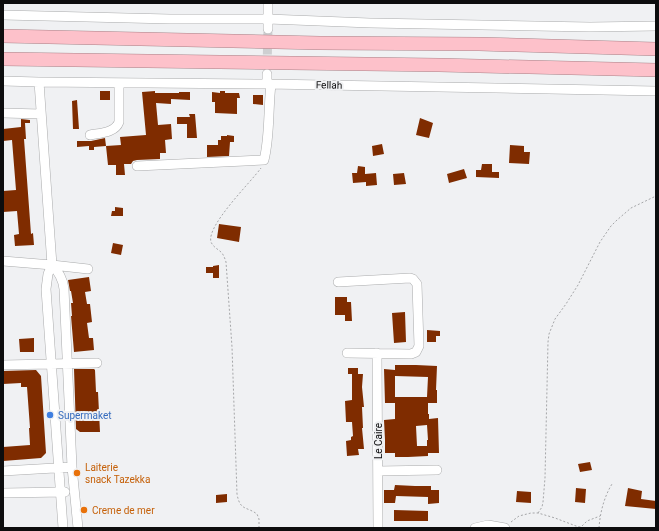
<svg xmlns="http://www.w3.org/2000/svg" width="659" height="531" font-family="Roboto,sans-serif">
  <style>
    .building { fill: #7f2c00; fill-rule: evenodd }
    .lines { fill: none; stroke-linecap: round; stroke-linejoin: round }
    .minor-tunnel { stroke: #cecfd1; stroke-width: 9; stroke-dasharray: 9 4.5; stroke-linecap: butt }
    .minor-casing { stroke: #aaabac; stroke-width: 10 }
    .highway-casing { stroke: #a98288; stroke-width: 14 }
    .path { stroke: #a5a6a8; stroke-width: 1; stroke-dasharray: 2 2; stroke-linecap: butt }
    .minor { stroke: #fff; stroke-width: 9 }
    .highway { stroke: #fdc1ca; stroke-width: 13 }
    .shop-dot { fill: #3f7fe0; stroke: #f0f1f3; stroke-width: 1.5 }
    .food-dot { fill: #e8710a; stroke: #f0f1f3; stroke-width: 1.5 }
    .labels { text-anchor: middle; dominant-baseline: central; stroke-width: 4; stroke-linejoin: round; paint-order: stroke }
    .street-label { font-size: 10px; fill: #0d0d0e; stroke: #f0f1f3 }
    .shop-label { font-size: 10px; fill: #366cbe; stroke: #f0f1f3; text-anchor: start }
    .food-label { font-size: 10px; fill: #c56008; stroke: #f0f1f3; text-anchor: start }
  </style>
  <rect width="100%" height="100%" fill="#f0f1f3"/>
  <path class="building" d="M 100,91 L 110,91 L 110,100 L 100,100 Z
    M 155,91 L 155,93 L 179,93 L 179,92 L 190,92 L 190,100 L 171,99 L 171,104 L 156,103 L 158,125 L 171,124 L 172,139 L 165,140 L 166,153 L 160,153 L 160,159 L 137,160 L 133,161 L 131,164 L 124,164 L 125,175 L 116,175 L 116,165 L 108,165 L 106,146 L 121,145 L 120,137 L 146,135 L 142,92 Z
    M 220,91 L 225,91 L 225,93 L 239,93 L 240,98 L 237,98 L 237,114 L 215,113 L 215,102 L 212,102 L 212,92 L 220,93 Z
    M 253,95 L 263,95 L 263,105 L 253,104 Z
    M 77,100 L 79,129 L 73,129 L 72,101 Z
    M 189,114 L 195,114 L 197,138 L 187,138 L 187,124 L 177,124 L 177,117 L 190,117 Z
    M 420,118 L 433,123 L 429,138 L 416,135 Z
    M 21,119 L 30,120 L 30,123 L 25,123 L 26,139 L 24,139 L 31,234 L 33,233 L 34,245 L 15,246 L 14,235 L 19,234 L 17,211 L 3,212 L 3,191 L 16,190 L 12,140 L 3,141 L 3,129 L 21,127 Z
    M 227,135 L 234,136 L 234,142 L 230,142 L 229,156 L 207,157 L 207,145 L 218,145 L 218,140 L 221,140 L 221,136 L 227,136 Z
    M 105,138 L 106,146 L 94,147 L 94,150 L 89,150 L 89,146 L 77,147 L 77,141 L 91,141 Z
    M 382,144 L 384,154 L 373,156 L 372,146 Z
    M 510,145 L 524,146 L 524,152 L 530,152 L 529,164 L 509,163 Z
    M 482,164 L 492,164 L 492,172 L 499,172 L 499,178 L 476,177 L 476,170 L 481,170 Z
    M 358,166 L 365,167 L 365,174 L 376,173 L 377,185 L 366,186 L 366,182 L 353,183 L 352,173 L 357,173 Z
    M 464,169 L 467,178 L 449,183 L 447,174 Z
    M 404,173 L 406,184 L 394,185 L 393,174 Z
    M 115,207 L 123,208 L 123,216 L 111,216 L 112,211 L 115,211 Z
    M 219,224 L 241,227 L 239,242 L 217,238 Z
    M 113,243 L 123,245 L 121,255 L 111,253 Z
    M 219,265 L 219,278 L 213,278 L 213,273 L 206,273 L 206,267 L 213,267 L 213,266 Z
    M 89,277 L 91,291 L 85,292 L 87,304 L 90,304 L 92,322 L 87,323 L 89,338 L 93,338 L 94,350 L 74,352 L 71,316 L 72,316 L 71,303 L 73,303 L 71,291 L 70,291 L 68,280 Z
    M 335,297 L 347,297 L 347,302 L 351,302 L 352,321 L 345,321 L 345,315 L 335,315 Z
    M 405,312 L 406,342 L 394,343 L 392,313 Z
    M 427,330 L 440,331 L 440,336 L 436,336 L 436,342 L 427,342 Z
    M 34,338 L 34,352 L 20,352 L 19,339 Z
    M 395,365 L 416,365 L 437,366 L 436,390 L 437,390 L 437,403 L 428,403 L 428,414 L 429,414 L 429,419 L 438,418 L 439,453 L 428,453 L 428,456 L 408,457 L 395,457 L 395,453 L 385,453 L 385,440 L 384,420 L 395,419 L 395,403 L 385,403 L 384,369 L 395,370 ZM 395,376 L 428,377 L 427,397 L 395,397 ZM 427,425 L 428,440 L 427,440 L 427,446 L 417,446 L 416,426 Z
    M 348,368 L 358,368 L 358,374 L 363,374 L 362,387 L 364,407 L 362,407 L 363,428 L 362,428 L 364,449 L 358,449 L 359,455 L 347,456 L 346,441 L 351,440 L 351,437 L 353,436 L 352,422 L 346,422 L 345,401 L 352,400 L 352,374 L 348,374 Z
    M 74,369 L 94,369 L 95,370 L 96,392 L 98,392 L 100,432 L 80,432 L 76,429 Z
    M 36,370 L 41,376 L 46,453 L 41,458 L 3,461 L 3,447 L 30,445 L 29,428 L 30,428 L 27,387 L 21,387 L 21,383 L 3,384 L 3,371 Z
    M 590,462 L 592,470 L 580,472 L 578,464 Z
    M 395,485 L 415,486 L 431,486 L 431,490 L 439,490 L 439,503 L 428,504 L 428,497 L 396,496 L 395,503 L 384,503 L 384,490 L 394,490 Z
    M 576,488 L 586,489 L 585,503 L 575,502 Z
    M 628,488 L 642,491 L 641,499 L 656,501 L 656,509 L 625,506 Z
    M 517,491 L 531,492 L 531,503 L 516,502 Z
    M 227,494 L 227,502 L 216,503 L 216,495 Z
    M 394,510 L 428,511 L 428,521 L 394,521 Z"/>
  <g class="lines">
    <path class="minor-tunnel" d="M 267,68 L 268,29"/>
    <defs>
      <path id="minor" d="M 3,15 L 170,19 L 268,19 L 370,23 L 590,27 L 656,26
        M 268,29 L 268,3
        M 267,74 L 267,84
        M 3,81 L 39,82 L 267,84 L 656,91
        M 39,82 L 52,265 L 48,274 L 46,289 L 63,528
        M 3,113 L 41,114
        M 90,135 C 100,133 115,133 119,122 L 119,83
        M 137,166 L 264,160 C 270,136 268,110 271,84
        M 3,261 L 52,265 L 88,269
        M 52,265 C 59,272 63,279 64,289 L 72,467 L 78,528
        M 338,282 L 410,278 L 413,279 L 417,284 L 419,346 L 416,352 L 411,354 L 347,353
        M 377,353 L 378,528
        M 3,365 L 97,363
        M 3,471 L 72,467
        M 378,471 L 437,470
        M 3,493 L 65,492
        M 475,528 L 488,525 L 505,528"/>
      <path id="highway" d="M 3,36 L 320,43 L 479,44 L 656,49
        M 3,59 L 439,65 L 656,70"/>
    </defs>
    <use href="#minor" class="minor-casing"/>
    <use href="#highway" class="highway-casing"/>
    <path class="path" d="M 538,513 L 542,507 L 543,502 L 545,478 L 548,342 L 549,334 L 555,319 L 566,304 L 578,285 L 600,242 L 611,226 L 617,220 L 631,208 L 656,196
      M 511,522 L 519,516 L 531,513 L 538,513 L 555,518 L 576,526 L 580,527 L 582,526 L 587,521 L 600,516
      M 259,528 L 259,519 L 257,514 C 246,506 240,511 237,494 L 232,347 L 226,262 C 225,259 224,256 222,253 C 218,249 213,247 211,242 C 206,226 251,182 261,168
      M 599,528 C 600,513 604,497 612,484"/>
    <use href="#minor" class="minor"/>
    <use href="#highway" class="highway"/>
  </g>
  <circle class="shop-dot" cx="50" cy="415" r="4"/>
  <g class="food-dot">
    <circle cx="77" cy="473" r="4"/>
    <circle cx="84" cy="510" r="4"/>
  </g>
  <g class="labels">
    <g class="street-label">
      <text transform="translate(329 85) rotate(1)">Fellah</text>
      <text transform="translate(378 441) rotate(-90)">Le Caire</text>
    </g>
    <g class="shop-label">
      <text x="58" y="415">Supermaket</text>
    </g>
    <g class="food-label">
      <text x="85" y="467">Laiterie<tspan x="85" dy="12">snack Tazekka</tspan></text>
      <text x="92" y="510">Creme de mer</text>
    </g>
  </g>
  <rect width="659" height="531" fill="none" stroke="#0d0d0e" stroke-width="8"/>
</svg>
